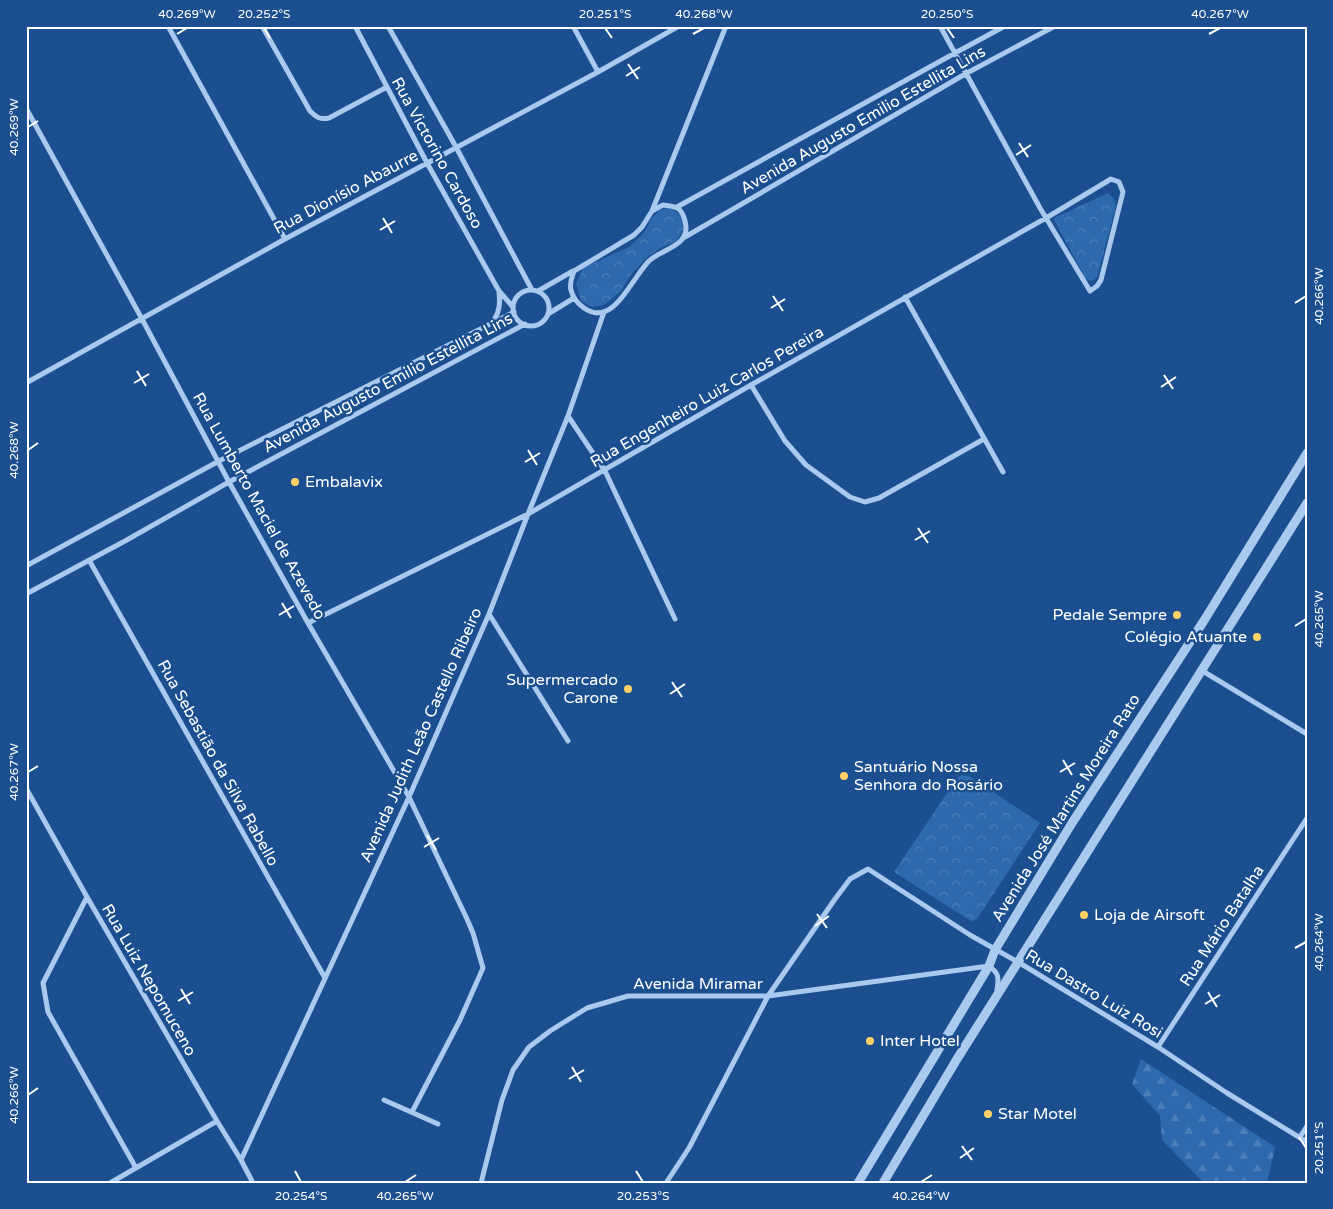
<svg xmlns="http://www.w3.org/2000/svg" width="1333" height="1209" font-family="'Varela Round',sans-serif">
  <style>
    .forest { fill: url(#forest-firs) }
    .park { fill: url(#park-crowns) }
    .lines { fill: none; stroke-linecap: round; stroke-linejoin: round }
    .minor { stroke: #a9c9ee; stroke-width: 5 }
    .tertiary { stroke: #a9c9ee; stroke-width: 9 }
    .ticks { fill: none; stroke: #fff; stroke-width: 2 }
    .poi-dot { fill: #ffd166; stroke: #1b4f8f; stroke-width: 2 }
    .labels { text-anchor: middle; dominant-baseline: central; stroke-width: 5; stroke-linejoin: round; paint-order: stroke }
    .street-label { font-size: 16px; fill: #fff; stroke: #1b4f8f }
    .poi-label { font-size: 16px; fill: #fff; stroke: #1b4f8f; text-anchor: start }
    .neatline { fill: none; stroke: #fff; stroke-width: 2 }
    .ticks-label { font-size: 12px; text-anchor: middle; fill: #fff }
  </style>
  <defs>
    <pattern id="forest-firs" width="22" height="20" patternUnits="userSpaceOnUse" patternTransform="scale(1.25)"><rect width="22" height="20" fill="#2e69ad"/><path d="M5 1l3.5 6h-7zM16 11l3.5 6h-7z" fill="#4d80b9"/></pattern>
    <pattern id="park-crowns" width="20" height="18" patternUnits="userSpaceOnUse" patternTransform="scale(1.25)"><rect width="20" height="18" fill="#2e69ad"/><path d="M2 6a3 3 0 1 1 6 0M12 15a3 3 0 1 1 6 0" fill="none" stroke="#4d80b9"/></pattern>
  </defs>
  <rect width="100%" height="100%" fill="#1b4f8f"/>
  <path class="forest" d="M 1141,1059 L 1275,1147 L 1267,1183 L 1204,1183 L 1162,1140 L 1160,1116 L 1132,1084 Z"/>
  <path class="park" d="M 1108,193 L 1114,199 L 1116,206 L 1097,278 L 1092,281 L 1086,279 L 1055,222 L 1054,218 Z
    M 670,207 L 680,215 L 684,226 L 680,236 L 676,241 L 660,248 L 645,259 L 630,276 L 621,291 L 604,305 L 592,307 L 581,301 L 576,284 L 583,268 L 629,247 L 643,234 L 652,218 L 660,210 Z
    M 962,775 L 969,776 L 1040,823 L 977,919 L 971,921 L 894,872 L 957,778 Z"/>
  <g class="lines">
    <path class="minor" d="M 168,26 L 285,239
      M 262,26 L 310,111 C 316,117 320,120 329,118 L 387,87
      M 355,26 L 427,163 L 499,291 L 513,307
      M 388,26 L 456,147 L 532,290
      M 573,26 L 598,72
      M 26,108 L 142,319 L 229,482 L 308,623 L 409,797 L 467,919 L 473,933 L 483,968 L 460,1020 L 412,1112
      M 663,205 C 676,207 681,206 685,221 C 692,247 661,248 648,262 C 636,275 621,305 606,311 C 591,318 574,303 571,290 C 569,283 572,277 574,271 L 634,235 L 642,227 L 652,211 Z
      M 677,207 L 955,53 L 1005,26
      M 652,211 L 726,26
      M 685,237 L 967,73 L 1055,26
      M513 308a18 18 0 1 1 36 0a18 18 0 1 1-36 0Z
      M 538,291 L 573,271
      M 905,297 L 1003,472
      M 548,314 L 574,298
      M 494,320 C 500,311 500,302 499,292
      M 26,383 L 285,239 L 598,72 L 679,26
      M 751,385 L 785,441 L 806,465 L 850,497 L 865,502 L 879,498 L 984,439
      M 568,416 L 605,471 L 675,619
      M 89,560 L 325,978
      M 26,566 L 219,461 L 514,312
      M 26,594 L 125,541 L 229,482 L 525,324
      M 489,614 L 568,741
      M 308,623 L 528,514 L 751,385 L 1046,218 L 1111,179 L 1119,182 L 1123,192 L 1101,280 L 1097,286 L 1090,291 L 1046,218 L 1040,208 L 940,26
      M 1201,670 L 1307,734
      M 26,788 L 87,897 L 217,1121 L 241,1160 L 253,1183
      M 87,897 L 43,983 L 48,1012 L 136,1168
      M 1158,1047 L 1307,818
      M 384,1100 L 438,1124
      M 1300,1137 L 1307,1126
      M 241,1160 L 409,797 L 489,614 L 528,514 L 568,416 L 604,312
      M 110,1183 L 217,1121
      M 481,1183 L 502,1100 L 513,1070 L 529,1047 L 550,1031 L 587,1008 L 628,996 L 768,996 L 989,966 C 999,973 999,978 997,990
      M 666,1183 L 689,1148 L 768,996 L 835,899 L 850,879 L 868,869 L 970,935 L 1018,962 L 1158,1047 L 1227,1093 L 1307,1142"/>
    <path class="tertiary" d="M 858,1183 L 989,966 L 995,950 L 1072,823 L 1205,619 L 1307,453
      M 883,1183 L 957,1059 L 1307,503"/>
  </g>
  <path class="ticks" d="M 264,28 L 270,38M 605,28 L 612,38M 947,28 L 954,38M 177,34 L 187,28M 693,34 L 704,28M 1209,34 L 1220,28M 628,64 L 638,79M 626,76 L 640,67M 28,127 L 38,121M 1019,143 L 1028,157M 1016,155 L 1031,145M 383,218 L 392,233M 380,230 L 395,221M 773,296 L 783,311M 1295,303 L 1306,296M 771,308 L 785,299M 137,371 L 146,386M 1164,375 L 1173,389M 134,383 L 149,374M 1161,387 L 1176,377M 28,450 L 38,443M 528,450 L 537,465M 525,462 L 540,453M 918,528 L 928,543M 915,540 L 930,531M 282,603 L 291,618M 279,615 L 294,606M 1295,626 L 1306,619M 672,682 L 682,697M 670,694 L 685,684M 1063,760 L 1072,775M 28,772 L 38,766M 1060,772 L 1075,763M 427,835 L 436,850M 424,847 L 439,838M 817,914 L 827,928M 815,926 L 829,916M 1295,948 L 1306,942M 181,989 L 190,1004M 1208,992 L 1217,1007M 178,1001 L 193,992M 1205,1004 L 1220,995M 572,1067 L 581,1082M 569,1079 L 584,1070M 28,1095 L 38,1088M 1299,1137 L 1306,1148M 962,1146 L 972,1160M 960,1158 L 974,1148M 295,1171 L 301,1182M 636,1171 L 643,1182M 405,1182 L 416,1175M 921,1182 L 932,1175"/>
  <g class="poi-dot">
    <circle cx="295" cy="482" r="5"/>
    <circle cx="1177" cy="615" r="5"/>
    <circle cx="1257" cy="637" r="5"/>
    <circle cx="628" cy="689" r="5"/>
    <circle cx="844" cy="776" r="5"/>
    <circle cx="1084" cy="915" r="5"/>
    <circle cx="870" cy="1041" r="5"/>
    <circle cx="988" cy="1114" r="5"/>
  </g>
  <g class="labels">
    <g class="street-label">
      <text transform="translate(863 120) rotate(-30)">Avenida Augusto Emilio Estellita Lins</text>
      <text transform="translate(437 153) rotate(61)">Rua Victorino Cardoso</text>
      <text transform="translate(346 192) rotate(-28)">Rua Dionísio Abaurre</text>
      <text transform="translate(388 383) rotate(-28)">Avenida Augusto Emilio Estellita Lins</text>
      <text transform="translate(707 397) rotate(-30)">Rua Engenheiro Luiz Carlos Pereira</text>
      <text transform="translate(259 506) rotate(61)">Rua Lumberto Maciel de Azevedo</text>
      <text transform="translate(421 735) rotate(-66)">Avenida Judith Leão Castello Ribeiro</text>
      <text transform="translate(218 763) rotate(61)">Rua Sebastião da Silva Rabello</text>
      <text transform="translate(1066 808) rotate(-58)">Avenida José Martins Moreira Rato</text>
      <text transform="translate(1222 926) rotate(-57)">Rua Mário Batalha</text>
      <text transform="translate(149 980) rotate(60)">Rua Luiz Nepomuceno</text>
      <text x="698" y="984">Avenida Miramar</text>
      <text transform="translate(1094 994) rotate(31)">Rua Dastro Luiz Rosi</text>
    </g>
    <g class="poi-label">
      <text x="305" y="482">Embalavix</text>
      <text x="1167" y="615" text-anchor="end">Pedale Sempre</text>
      <text x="1247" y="637" text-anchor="end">Colégio Atuante</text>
      <text x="618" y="680" text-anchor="end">Supermercado<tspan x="618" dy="18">Carone</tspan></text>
      <text x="854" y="767">Santuário Nossa<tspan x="854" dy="18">Senhora do Rosário</tspan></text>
      <text x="1094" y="915">Loja de Airsoft</text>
      <text x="880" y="1041">Inter Hotel</text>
      <text x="998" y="1114">Star Motel</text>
    </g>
  </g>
  <rect width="1333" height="1209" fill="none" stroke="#1b4f8f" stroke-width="55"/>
  <rect x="28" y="28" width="1278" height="1154" class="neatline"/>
  <g class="ticks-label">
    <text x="187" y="18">40.269°W</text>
    <text x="264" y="18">20.252°S</text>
    <text x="605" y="18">20.251°S</text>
    <text x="704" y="18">40.268°W</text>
    <text x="947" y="18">20.250°S</text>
    <text x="1220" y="18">40.267°W</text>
    <text transform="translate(14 127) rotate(-90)" y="4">40.269°W</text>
    <text transform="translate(1319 296) rotate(-90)" y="4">40.266°W</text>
    <text transform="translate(14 450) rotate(-90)" y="4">40.268°W</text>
    <text transform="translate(1319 619) rotate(-90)" y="4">40.265°W</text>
    <text transform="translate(14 772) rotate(-90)" y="4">40.267°W</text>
    <text transform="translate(1319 942) rotate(-90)" y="4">40.264°W</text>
    <text transform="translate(14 1095) rotate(-90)" y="4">40.266°W</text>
    <text transform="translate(1319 1148) rotate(-90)" y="4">20.251°S</text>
    <text x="301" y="1200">20.254°S</text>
    <text x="405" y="1200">40.265°W</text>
    <text x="643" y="1200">20.253°S</text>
    <text x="921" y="1200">40.264°W</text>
  </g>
</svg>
